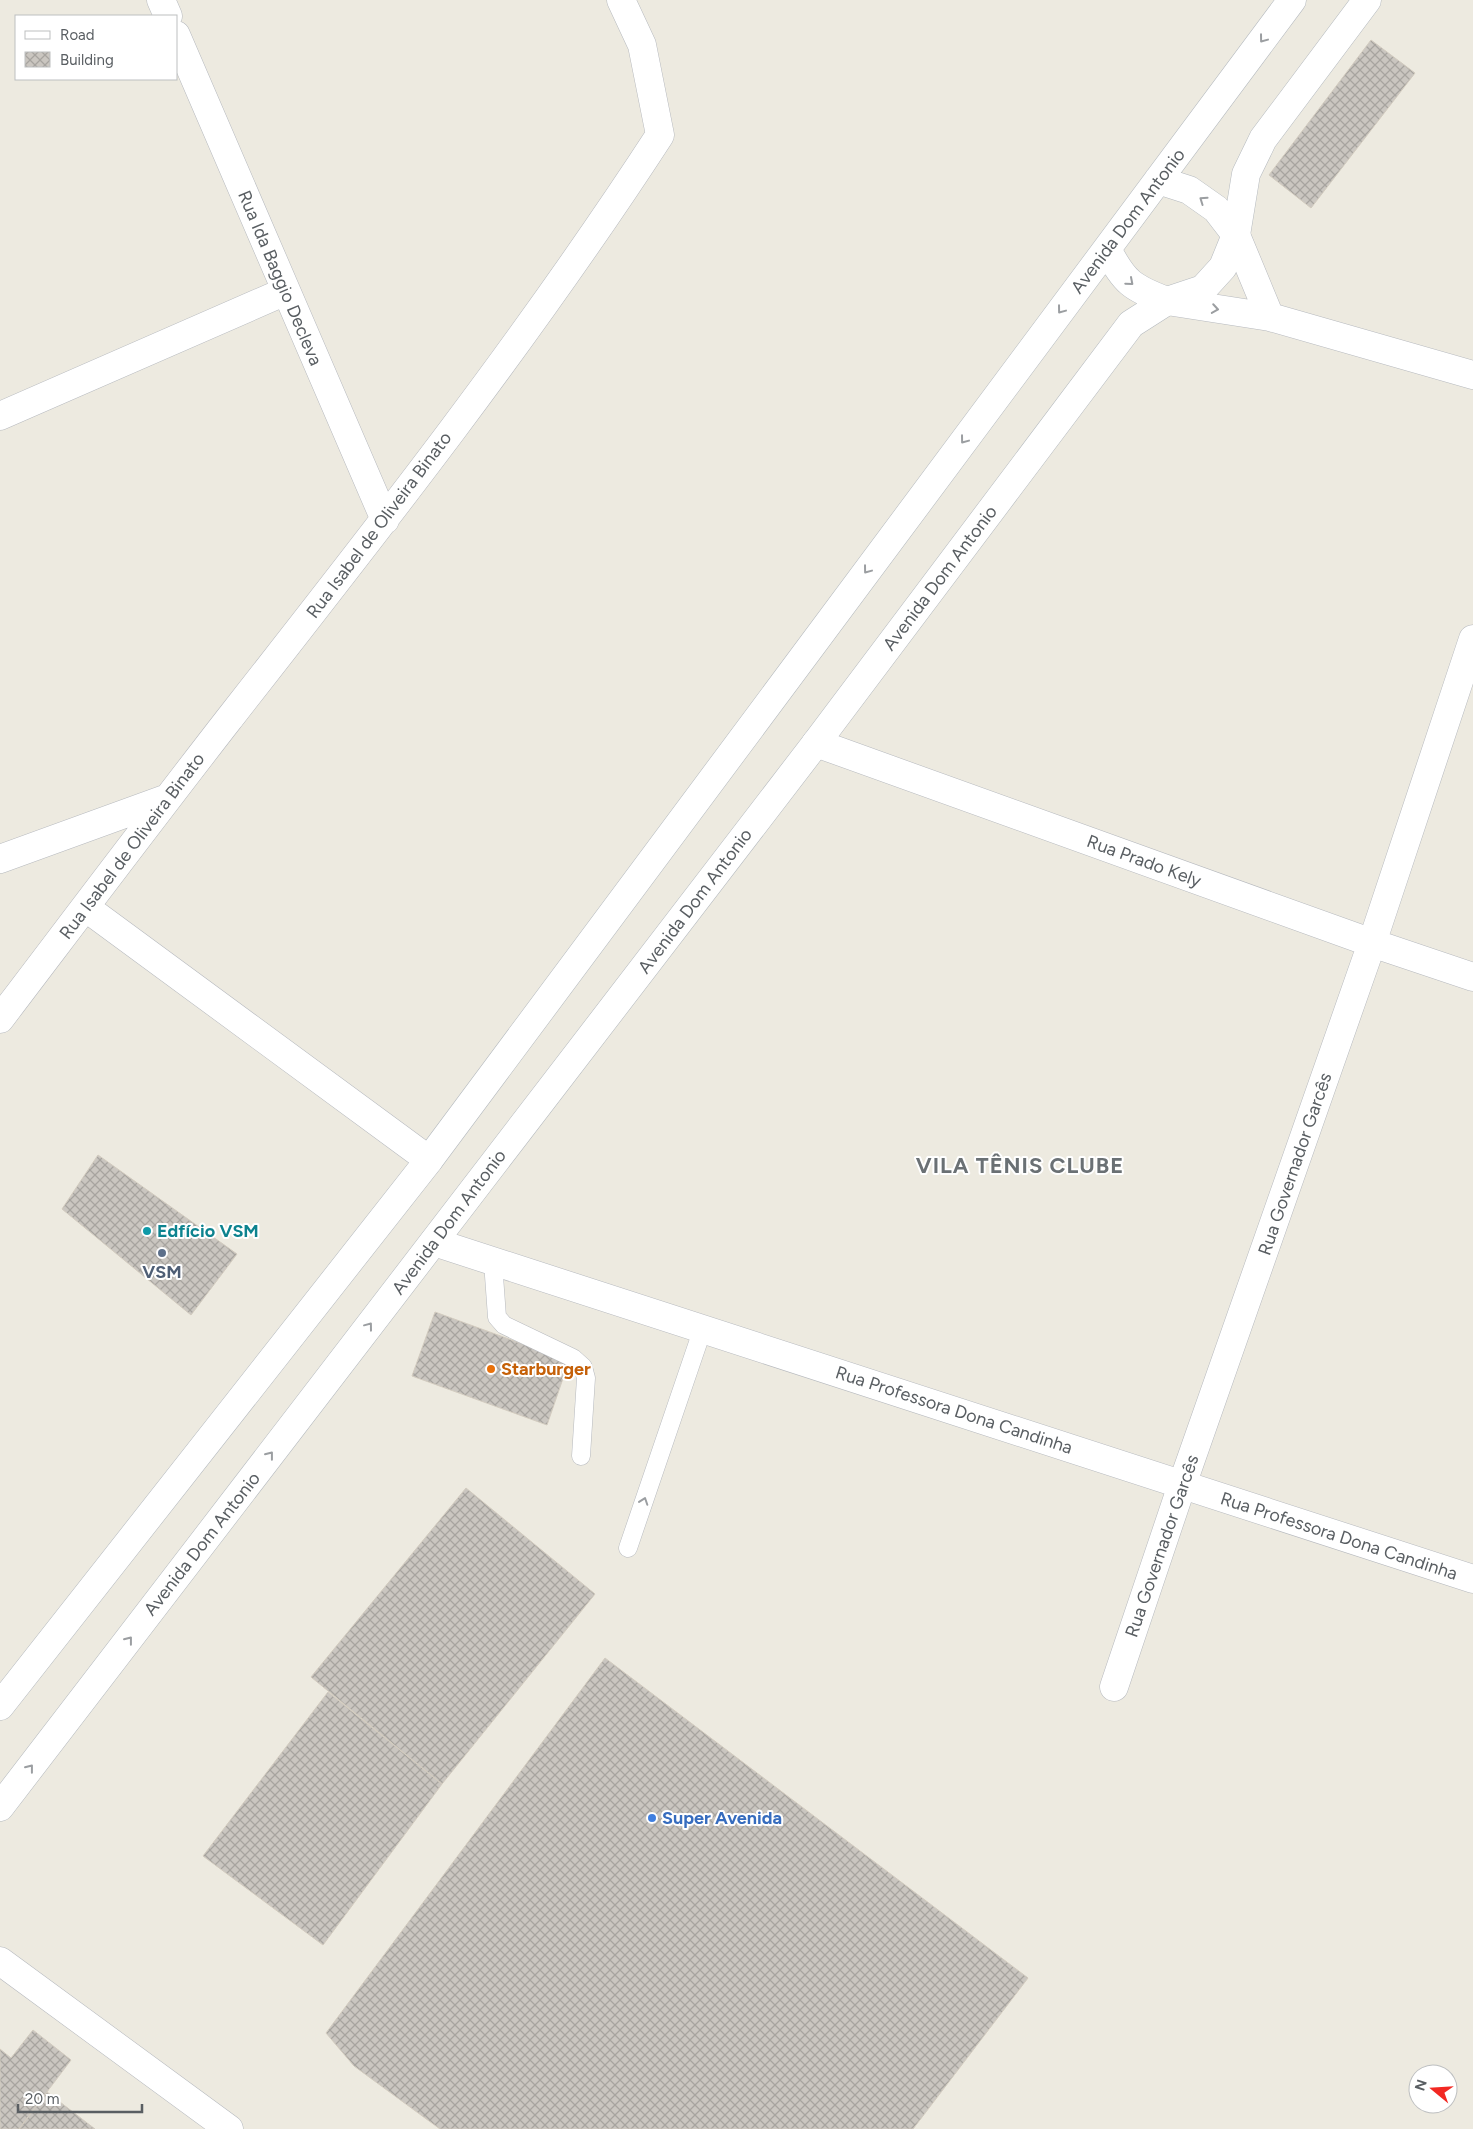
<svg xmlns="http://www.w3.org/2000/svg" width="1473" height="2129" font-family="Figtree,sans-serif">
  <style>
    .building { fill: url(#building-cross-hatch); stroke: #d2cbbf }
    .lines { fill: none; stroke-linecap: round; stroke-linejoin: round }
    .lane-casing { stroke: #b6b9be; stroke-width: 19 }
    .street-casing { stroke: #b6b9be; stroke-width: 29 }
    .secondary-casing { stroke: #b4b9be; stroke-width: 29 }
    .lane { stroke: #fff; stroke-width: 18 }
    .street { stroke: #fff; stroke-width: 28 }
    .secondary { stroke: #fff; stroke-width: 28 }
    .oneway { stroke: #9b9ea1 }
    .culture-dot { fill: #0f9aa8; stroke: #fff; stroke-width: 2 }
    .service-dot { fill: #5c6f8a; stroke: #fff; stroke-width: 2 }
    .food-dot { fill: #e8710a; stroke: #fff; stroke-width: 2 }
    .shop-dot { fill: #3f7fe0; stroke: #fff; stroke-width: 2 }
    .labels { text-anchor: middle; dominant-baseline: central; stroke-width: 4; stroke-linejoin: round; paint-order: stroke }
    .street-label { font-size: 18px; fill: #595e62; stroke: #fff }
    .culture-label { font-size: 18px; font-weight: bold; fill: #0d838f; stroke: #fff; text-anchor: start }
    .service-label { font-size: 18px; font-weight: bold; fill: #4e5e75; stroke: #fff }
    .food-label { font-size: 18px; font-weight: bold; fill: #c56008; stroke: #fff; text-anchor: start }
    .shop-label { font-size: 18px; font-weight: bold; fill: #366cbe; stroke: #fff; text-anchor: start }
    .district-label { font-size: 22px; font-weight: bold; letter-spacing: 1px; fill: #6a7074; stroke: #fff }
  </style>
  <defs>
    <pattern id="building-cross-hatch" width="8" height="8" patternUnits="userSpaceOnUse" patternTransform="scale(1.25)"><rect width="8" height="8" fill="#cac6c0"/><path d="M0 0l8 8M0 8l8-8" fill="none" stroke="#a7a49f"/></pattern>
  </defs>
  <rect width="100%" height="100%" fill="#edeae0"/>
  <path class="building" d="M 1371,40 L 1415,73 L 1311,208 L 1269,175 Z
    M 98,1155 L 237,1254 L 191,1315 L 62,1209 Z
    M 435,1312 L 569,1361 L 547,1425 L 412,1376 Z
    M 466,1488 L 595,1594 L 442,1784 L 311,1677 Z
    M 605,1658 L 1028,1978 L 913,2129 L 440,2129 L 354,2066 L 326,2033 Z
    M 328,1692 L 442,1784 L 323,1945 L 203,1856 Z
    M 33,2030 L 71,2060 L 19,2129 L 0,2129 L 0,2049 L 11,2058 Z
    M 47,2092 L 95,2129 L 19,2129 Z"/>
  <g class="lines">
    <defs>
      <path id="lane" d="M 493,1262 L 497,1317 L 504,1325 L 573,1358 L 583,1367 L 586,1378 L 581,1456
        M 628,1548 L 703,1328"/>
      <path id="street" d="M 161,0 L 168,16
        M 176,35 L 385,520
        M 1236,235 L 1270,317
        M 1167,301 L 1270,317 L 1473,375
        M 0,416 L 286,291
        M 816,743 L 1372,943 L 1473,977
        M 0,859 L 168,798
        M 85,907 L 429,1160
        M 0,1019 C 76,919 152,818 229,719 C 378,529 528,338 660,135 L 642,45 L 621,0
        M 434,1242 L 1473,1579
        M 1114,1687 L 1182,1485 L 1372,943 L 1473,639
        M 0,1961 L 229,2129"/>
      <path id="secondary" d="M 1158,180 L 1189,190 L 1216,209 L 1236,235
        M 1107,249 C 1124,282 1132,288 1167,301
        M 0,1706 L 429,1160 L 1292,0
        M 0,1807 L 816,743 L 1131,324 L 1167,301 L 1203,289 L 1223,267 L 1236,235 L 1246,174 L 1263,139 L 1367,0"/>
    </defs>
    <use href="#lane" class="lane-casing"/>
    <use href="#street" class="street-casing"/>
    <use href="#secondary" class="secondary-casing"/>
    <use href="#lane" class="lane"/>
    <use href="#street" class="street"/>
    <use href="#secondary" class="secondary"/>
  </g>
  <defs><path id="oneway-chevron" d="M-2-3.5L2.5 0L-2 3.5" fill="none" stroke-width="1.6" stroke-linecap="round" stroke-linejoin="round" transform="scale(1.25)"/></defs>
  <g class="oneway">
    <use href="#oneway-chevron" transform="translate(1263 39) rotate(127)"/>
    <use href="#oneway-chevron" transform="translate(1203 200) rotate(-145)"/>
    <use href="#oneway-chevron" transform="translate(1130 282) rotate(41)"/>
    <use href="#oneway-chevron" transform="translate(1215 309) rotate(9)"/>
    <use href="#oneway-chevron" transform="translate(1061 310) rotate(127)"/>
    <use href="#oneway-chevron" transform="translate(964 440) rotate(127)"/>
    <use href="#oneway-chevron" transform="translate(867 570) rotate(127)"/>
    <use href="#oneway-chevron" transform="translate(369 1326) rotate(-53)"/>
    <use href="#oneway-chevron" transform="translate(270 1455) rotate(-52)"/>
    <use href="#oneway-chevron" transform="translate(644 1501) rotate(-71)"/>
    <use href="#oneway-chevron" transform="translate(129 1640) rotate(-52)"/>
    <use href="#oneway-chevron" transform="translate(30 1768) rotate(-52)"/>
  </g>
  <circle class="culture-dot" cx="147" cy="1231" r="5"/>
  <circle class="service-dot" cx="162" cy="1253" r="5"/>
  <circle class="food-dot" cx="491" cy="1369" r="5"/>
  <circle class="shop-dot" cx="652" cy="1818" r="5"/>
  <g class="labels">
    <g class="street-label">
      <text transform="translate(1128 221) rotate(-53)">Avenida Dom Antonio</text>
      <text transform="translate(280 278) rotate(67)">Rua Ida Baggio Decleva</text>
      <text transform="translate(379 525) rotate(-53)">Rua Isabel de Oliveira Binato</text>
      <text transform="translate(940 578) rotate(-53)">Avenida Dom Antonio</text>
      <text transform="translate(132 846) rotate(-53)">Rua Isabel de Oliveira Binato</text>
      <text transform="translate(1144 861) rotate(20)">Rua Prado Kely</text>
      <text transform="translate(695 901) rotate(-53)">Avenida Dom Antonio</text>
      <text transform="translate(1295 1164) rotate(-71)">Rua Governador Garcês</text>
      <text transform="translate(449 1222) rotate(-53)">Avenida Dom Antonio</text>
      <text transform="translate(954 1410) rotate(18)">Rua Professora Dona Candinha</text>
      <text transform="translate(1339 1536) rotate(18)">Rua Professora Dona Candinha</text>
      <text transform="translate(202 1544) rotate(-52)">Avenida Dom Antonio</text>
      <text transform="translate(1162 1546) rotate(-71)">Rua Governador Garcês</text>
    </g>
    <g class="culture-label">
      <text x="157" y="1231">Edfício VSM</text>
    </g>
    <g class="service-label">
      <text x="162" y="1272">VSM</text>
    </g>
    <g class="food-label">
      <text x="501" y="1369">Starburger</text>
    </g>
    <g class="shop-label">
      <text x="662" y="1818">Super Avenida</text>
    </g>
    <g class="district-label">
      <text x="1020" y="1165">VILA TÊNIS CLUBE</text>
    </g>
  </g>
  <rect x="15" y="15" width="162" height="65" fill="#ffffff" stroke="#bdbfc0"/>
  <rect x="25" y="31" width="25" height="8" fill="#ffffff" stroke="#bdbfc0"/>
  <text x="60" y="40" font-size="15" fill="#595e62">Road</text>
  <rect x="25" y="52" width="25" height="15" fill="url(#building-cross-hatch)" stroke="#bdbfc0"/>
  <text x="60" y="65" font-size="15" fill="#595e62">Building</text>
  <g transform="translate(1433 2089) rotate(288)"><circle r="24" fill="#ffffff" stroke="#bdbfc0"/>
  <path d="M0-4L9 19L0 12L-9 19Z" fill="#f22822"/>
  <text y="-8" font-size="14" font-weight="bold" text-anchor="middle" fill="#595e62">N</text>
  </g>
  <path d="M18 2104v8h124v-8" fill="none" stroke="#595e62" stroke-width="2.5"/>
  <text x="25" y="2104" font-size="15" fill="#595e62" stroke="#ffffff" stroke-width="4" paint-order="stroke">20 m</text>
</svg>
